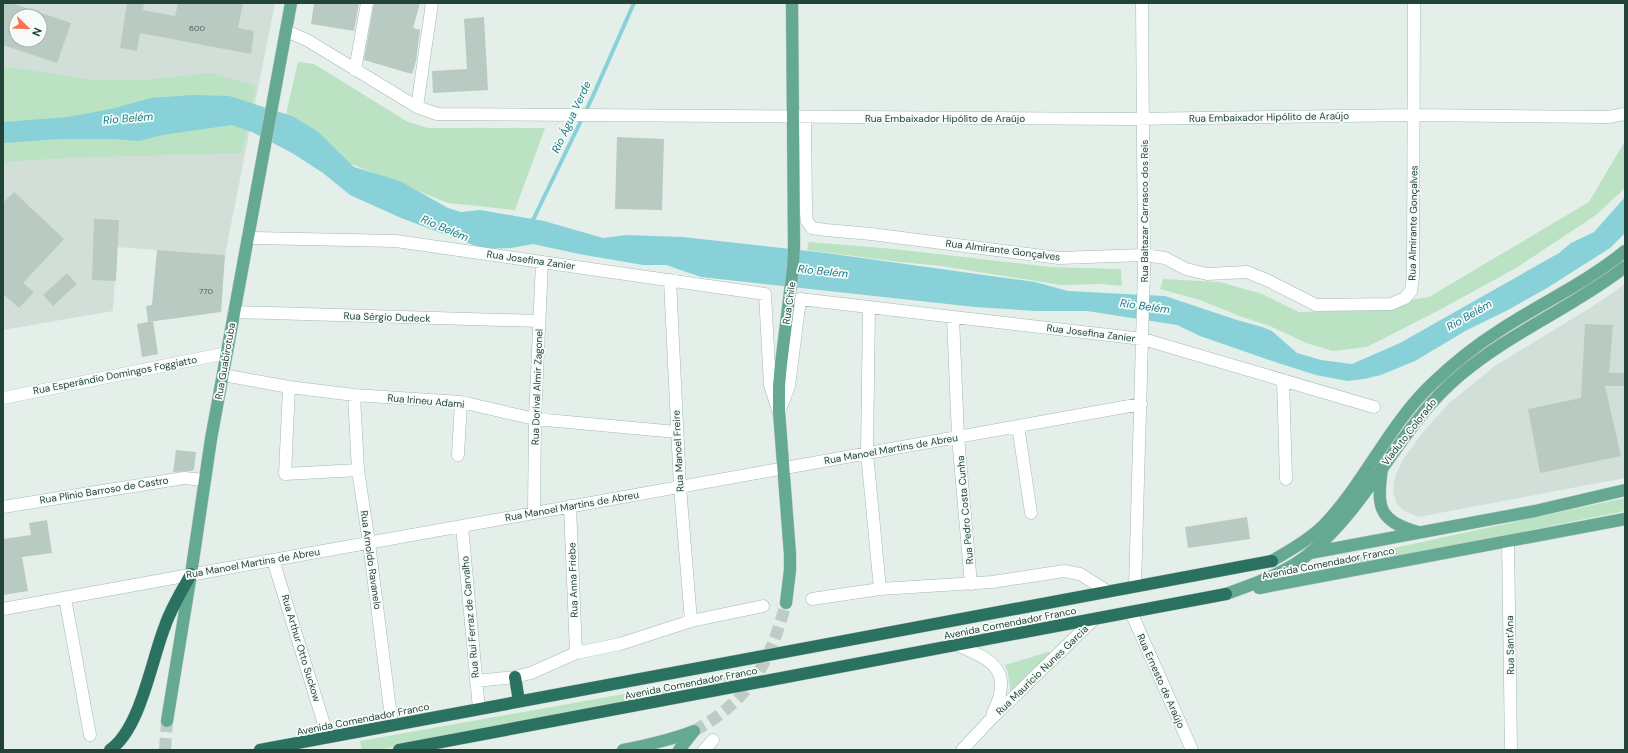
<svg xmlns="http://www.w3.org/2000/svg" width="1628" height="753" font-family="'DM Sans',sans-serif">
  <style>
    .built { fill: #d2dfd8; fill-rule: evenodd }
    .green { fill: #bbe2c3 }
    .water { fill: #88d1d9 }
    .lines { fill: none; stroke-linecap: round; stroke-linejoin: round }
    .stream { stroke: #88d1d9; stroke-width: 4 }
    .building { fill: #b9cac2; fill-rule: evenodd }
    .major-tunnel { stroke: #bdcdc6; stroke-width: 12; stroke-dasharray: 12 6; stroke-linecap: butt }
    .minor-casing { stroke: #a6b8b1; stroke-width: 13 }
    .major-casing { stroke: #c1cac7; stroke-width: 13 }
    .highway-casing { stroke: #c1cac7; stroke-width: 13 }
    .minor { stroke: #fff; stroke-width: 12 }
    .major { stroke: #65a993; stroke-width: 12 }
    .highway { stroke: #2a725f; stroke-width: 12 }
    .labels { text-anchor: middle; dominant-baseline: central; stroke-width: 3.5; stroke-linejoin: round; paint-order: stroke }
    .number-label { font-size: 8px; fill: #47655a }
    .street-label { font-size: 10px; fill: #214338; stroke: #f6fbf8 }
    .water-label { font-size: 11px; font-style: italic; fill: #157a86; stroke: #f6fbf8 }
  </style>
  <rect width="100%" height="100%" fill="#e4efea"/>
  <path class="built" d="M 3,3 L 275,3 L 225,255 L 117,247 L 113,311 L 3,330 ZM 16,16 L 40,16 L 40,40 L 16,40 Z
    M 1625,284 L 1625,478 L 1418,517 L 1403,510 L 1397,504 L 1393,492 L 1395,477 L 1402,461 L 1420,436 L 1448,404 L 1495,366 L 1601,301 Z"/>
  <path class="green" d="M 298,62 L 314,64 L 408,122 L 428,128 L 545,128 L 515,210 L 448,203 L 334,157 L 283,127 Z
    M 3,68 L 15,68 L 93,80 L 145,80 L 211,73 L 256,86 L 242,153 L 67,158 L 3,162 Z
    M 1625,141 L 1625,188 L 1596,215 L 1516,268 L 1445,307 L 1367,347 L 1333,351 L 1306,343 L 1270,326 L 1242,317 L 1200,300 L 1160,289 L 1163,279 L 1220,282 L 1262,294 L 1299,312 L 1340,311 L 1429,297 L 1589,202 Z
    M 809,242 L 894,249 L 1051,267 L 1121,269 L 1122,286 L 1101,284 L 1061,285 L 942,266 L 900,262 L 807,250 Z
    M 1625,498 L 1625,511 L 1305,575 L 1315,565 Z
    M 1048,652 L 1050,652 L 1051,655 L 1011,696 L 1008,673 L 1005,665 Z
    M 736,674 L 730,685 L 378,750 L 362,750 L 360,741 Z"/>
  <path class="water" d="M 192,95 L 229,96 L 292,116 L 317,131 L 354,167 L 400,181 L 448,208 L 461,212 L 480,210 L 544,221 L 603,238 L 626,235 L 683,237 L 826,253 L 1035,282 L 1068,291 L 1165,296 L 1237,320 L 1262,327 L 1272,331 L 1297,353 L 1321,360 L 1352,364 L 1400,343 L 1559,253 L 1571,243 L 1594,232 L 1625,197 L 1625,233 L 1610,248 L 1547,288 L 1508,310 L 1467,330 L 1415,361 L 1381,375 L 1364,379 L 1347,381 L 1316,375 L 1275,362 L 1200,336 L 1177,325 L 1087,311 L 1035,311 L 975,307 L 701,277 L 666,265 L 643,265 L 579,254 L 533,244 L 511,248 L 484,249 L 401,218 L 350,195 L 323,173 L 292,153 L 252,132 L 232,125 L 162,135 L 139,141 L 115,139 L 61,139 L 3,143 L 3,122 L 68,117 L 111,109 L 151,98 Z"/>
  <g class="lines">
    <path class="stream" d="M 531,224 L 592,98 L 634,3"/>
  </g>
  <path class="building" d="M 3,3 L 11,3 L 71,23 L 57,63 L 3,45 ZM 16,16 L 40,16 L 40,40 L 16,40 Z
    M 127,3 L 144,3 L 143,10 L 175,16 L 178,3 L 243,3 L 238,28 L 254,31 L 251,54 L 140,33 L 137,51 L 120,48 Z
    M 314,3 L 359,3 L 354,31 L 311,24 Z
    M 374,3 L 420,3 L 413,28 L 420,30 L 416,61 L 412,74 L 364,60 Z
    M 484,17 L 488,90 L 433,93 L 432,71 L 467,69 L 464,19 Z
    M 617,137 L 664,139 L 662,210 L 615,209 Z
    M 14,192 L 64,239 L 23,283 L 34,292 L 19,308 L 3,294 L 3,203 Z
    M 94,219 L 119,220 L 116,281 L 92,280 Z
    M 157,250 L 225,255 L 221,312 L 148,322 L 146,306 L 152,305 Z
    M 67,273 L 77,284 L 53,306 L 43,295 Z
    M 153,321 L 158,354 L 142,357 L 137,324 Z
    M 1585,324 L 1613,325 L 1609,373 L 1625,373 L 1625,386 L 1605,386 L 1621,456 L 1540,473 L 1528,409 L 1581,398 Z
    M 176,450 L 196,452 L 194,469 L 192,471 L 173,472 Z
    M 1247,517 L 1250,539 L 1188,548 L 1185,527 Z
    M 47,520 L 52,553 L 22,557 L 28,591 L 3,595 L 3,539 L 31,535 L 29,523 Z"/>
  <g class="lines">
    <path class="major-tunnel" d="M 694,731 C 750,700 770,662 786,603
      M 165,750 L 167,721"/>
    <defs>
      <path id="minor" d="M 286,31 L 307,40 L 417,107 L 437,114 L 1130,119 L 1414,115 L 1608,117 L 1625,114
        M 355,70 L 367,3
        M 417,107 L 432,3
        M 805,117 L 806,213 L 807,221 L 812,228 L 826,230 L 871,234 L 1059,258 L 1144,255 L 1165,258 L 1186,269 L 1207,274 L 1247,272 L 1269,281 L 1316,305 L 1391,304 L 1405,298 L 1411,291 L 1413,276 L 1414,3
        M 248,238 L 396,241 L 765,294 L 770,385 L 778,410
        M 670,280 L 680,487 L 691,621
        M 869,307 L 867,453 L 880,589
        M 234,312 L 539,321
        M 953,317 L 958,437 L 971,584
        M 223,375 L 289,387 L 354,395 L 461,402 L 535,419 L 677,432
        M 1283,380 L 1286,479
        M 289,387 L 285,474 L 358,470
        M 354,395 L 358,470 L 369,543 L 392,725
        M 3,398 L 227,353
        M 779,412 L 789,386 L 800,299 L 1143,339 L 1374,407
        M 1018,426 L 1031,513
        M 458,455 L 461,402
        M 570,506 L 576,653
        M 3,507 L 184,478 L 205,480
        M 534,513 L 535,419 L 542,262
        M 462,526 L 479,709
        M 1508,541 L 1511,750
        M 273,560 L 328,737
        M 1135,586 L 1144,270 L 1142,3
        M 65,598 L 90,735
        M 812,599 L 880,589 L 992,582 L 1064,571 L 1080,574 L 1107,591
        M 3,609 L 206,572 L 1141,404
        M 1131,612 L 1192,750
        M 957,645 C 993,660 1014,671 993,713
        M 476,681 L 515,677 L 531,673 L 576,653 L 620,644 L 691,621 L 763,606
        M 704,750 L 713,740
        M 962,750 L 990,720 L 1094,619"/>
      <path id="major" d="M 1382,468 C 1377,506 1377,521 1418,532
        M 1310,553 L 1535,511 L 1625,490
        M 1272,561 C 1290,550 1309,540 1324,525 C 1366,481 1390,422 1435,381 C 1454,363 1475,346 1497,332 C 1539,304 1586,283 1625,251
        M 1259,588 L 1625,519
        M 1226,594 C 1256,583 1286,573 1310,553 C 1370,504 1399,427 1458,377 C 1509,333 1572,308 1625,267
        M 786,603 L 790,570 L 790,554 L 779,412 L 779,386 L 781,364 L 793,268 L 794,246 L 792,3
        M 167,721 L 191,574 L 211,439 L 291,3
        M 623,750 C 648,745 671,740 694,731
        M 679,750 L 693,732"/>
      <path id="highway" d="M 515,677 L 519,701
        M 110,750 C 141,728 151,661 165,626 C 171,608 182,591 191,574
        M 260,750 L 1272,561
        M 399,750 L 1226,594"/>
    </defs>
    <use href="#minor" class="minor-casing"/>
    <use href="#major" class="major-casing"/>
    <use href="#highway" class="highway-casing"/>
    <use href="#minor" class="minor"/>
    <use href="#major" class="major"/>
    <use href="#highway" class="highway"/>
  </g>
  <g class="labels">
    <g class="number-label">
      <text x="197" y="28">600</text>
      <text x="206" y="291">770</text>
    </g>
    <g class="street-label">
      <text transform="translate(1269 117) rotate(-1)">Rua Embaixador Hipólito de Araújo</text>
      <text x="945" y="118">Rua Embaixador Hipólito de Araújo</text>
      <text transform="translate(1144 211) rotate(-90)">Rua Baltazar Carrasco dos Reis</text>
      <text transform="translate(1413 223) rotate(-89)">Rua Almirante Gonçalves</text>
      <text transform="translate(1003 250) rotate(7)">Rua Almirante Gonçalves</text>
      <text transform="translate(531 260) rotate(8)">Rua Josefina Zanier</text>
      <text transform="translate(789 303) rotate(-82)">Rua Chile</text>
      <text transform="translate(387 317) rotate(2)">Rua Sérgio Dudeck</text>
      <text transform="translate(1091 333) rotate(7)">Rua Josefina Zanier</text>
      <text transform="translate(225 361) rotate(-80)">Rua Guabirotuba</text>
      <text transform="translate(115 375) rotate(-11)">Rua Esperândio Domingos Foggiatto</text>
      <text transform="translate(537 387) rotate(-88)">Rua Dorival Almir Zagonel</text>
      <text transform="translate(426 401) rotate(5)">Rua Irineu Adami</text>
      <text transform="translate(1409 432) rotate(-52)">Viaduto Colorado</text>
      <text transform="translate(891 449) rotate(-10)">Rua Manoel Martins de Abreu</text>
      <text transform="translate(678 451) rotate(-93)">Rua Manoel Freire</text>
      <text transform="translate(104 490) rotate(-9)">Rua Plínio Barroso de Castro</text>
      <text transform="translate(572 506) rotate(-10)">Rua Manoel Martins de Abreu</text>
      <text transform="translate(965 510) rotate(-95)">Rua Pedro Costa Cunha</text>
      <text transform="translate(371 560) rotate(82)">Rua Arnoldo Ravanelo</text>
      <text transform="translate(253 563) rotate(-10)">Rua Manoel Martins de Abreu</text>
      <text transform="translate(1328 563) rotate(-11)">Avenida Comendador Franco</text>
      <text transform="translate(573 580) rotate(-92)">Rua Anna Friebe</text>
      <text transform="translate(470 617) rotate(-95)">Rua Rui Ferraz de Carvalho</text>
      <text transform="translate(1010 623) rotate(-11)">Avenida Comendador Franco</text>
      <text transform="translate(1510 645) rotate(-91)">Rua Sant'Ana</text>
      <text transform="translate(301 648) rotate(73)">Rua Arthur Otto Suckow</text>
      <text transform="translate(1042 670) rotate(-44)">Rua Maurício Nunes Garcia</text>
      <text transform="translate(1161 681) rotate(66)">Rua Ernesto de Araújo</text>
      <text transform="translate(691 683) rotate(-11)">Avenida Comendador Franco</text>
      <text transform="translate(363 719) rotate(-11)">Avenida Comendador Franco</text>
    </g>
    <g class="water-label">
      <text transform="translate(571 117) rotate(-65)">Rio Água Verde</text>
      <text transform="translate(128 118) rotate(-5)">Rio Belém</text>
      <text transform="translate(445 228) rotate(23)">Rio Belém</text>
      <text transform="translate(823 271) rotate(6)">Rio Belém</text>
      <text transform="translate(1145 306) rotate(8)">Rio Belém</text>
      <text transform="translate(1469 315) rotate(-30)">Rio Belém</text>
    </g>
  </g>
  <rect width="1628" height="753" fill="none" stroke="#214338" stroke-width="8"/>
  <g transform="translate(28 28) rotate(113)"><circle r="19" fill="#f6fbf8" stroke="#a1b1ab"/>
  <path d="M0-3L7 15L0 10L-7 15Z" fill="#ff7253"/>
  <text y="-6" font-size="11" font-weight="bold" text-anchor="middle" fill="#214338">N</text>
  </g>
</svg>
